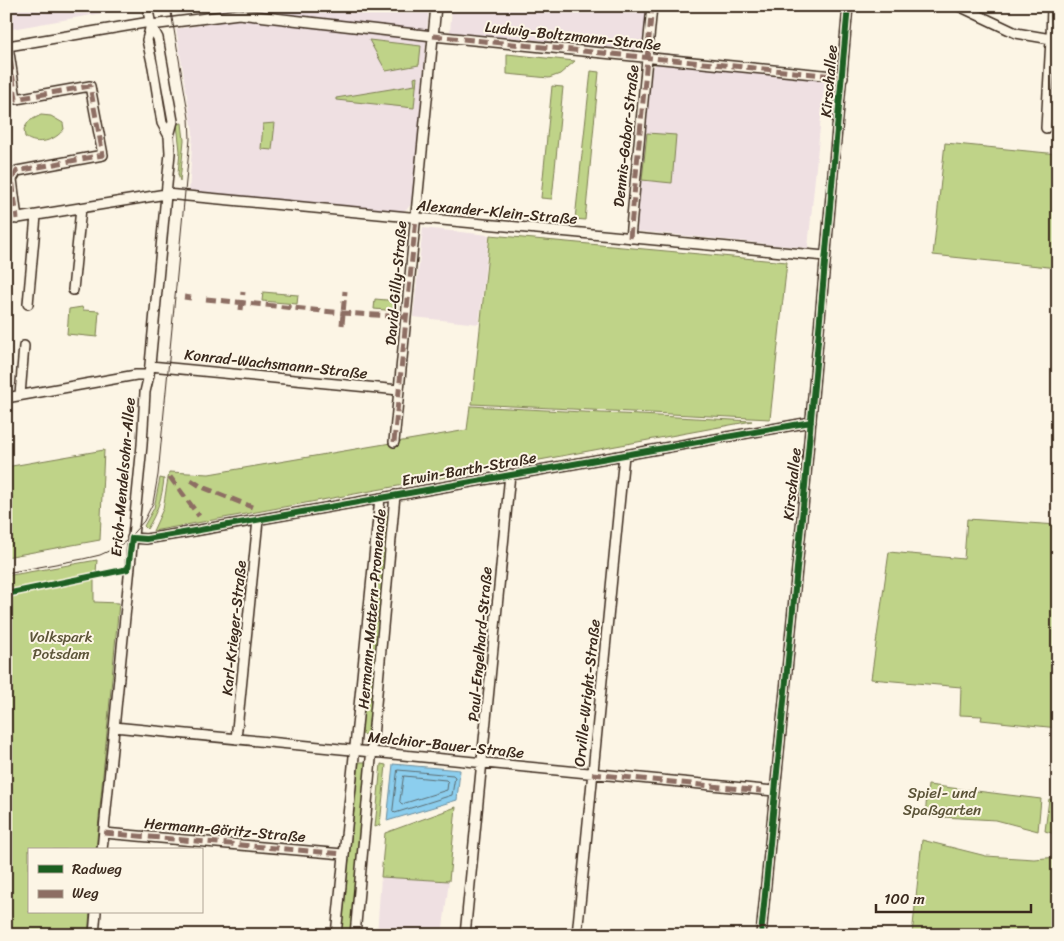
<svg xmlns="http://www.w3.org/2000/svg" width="1064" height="941" font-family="Sriracha,sans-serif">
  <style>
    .built { fill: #efe0e2 }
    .green { fill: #bfd388; stroke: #7d7e53 }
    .water { fill: #8cceee; stroke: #6c8c9b }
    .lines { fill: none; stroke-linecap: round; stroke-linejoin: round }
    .shore { stroke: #5b6c71; stroke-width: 1 }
    .minor-casing { stroke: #3b2a1e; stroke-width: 12 }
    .minor { stroke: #fcf5e5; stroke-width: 9 }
    .tram { stroke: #3b2a1e; stroke-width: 1 }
    .quiet { stroke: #8d6e63; stroke-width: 5; stroke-dasharray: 10 5; stroke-linecap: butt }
    .cycleway-casing { stroke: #fcf5e5; stroke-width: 9 }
    .cycleway { stroke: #1b5e20; stroke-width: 6 }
    .labels { text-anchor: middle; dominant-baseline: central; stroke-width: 4; stroke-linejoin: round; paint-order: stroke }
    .street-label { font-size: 15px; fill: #3b2a1e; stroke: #fcf5e5 }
    .park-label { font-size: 15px; fill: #5c5438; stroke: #fcf5e5 }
  </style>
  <rect width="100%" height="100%" fill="#fcf5e5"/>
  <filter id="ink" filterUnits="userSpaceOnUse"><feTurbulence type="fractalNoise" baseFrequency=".02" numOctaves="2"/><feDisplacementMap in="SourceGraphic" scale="10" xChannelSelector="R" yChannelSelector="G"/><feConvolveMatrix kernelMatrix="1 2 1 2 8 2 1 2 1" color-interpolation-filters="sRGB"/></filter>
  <g filter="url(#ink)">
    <path class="built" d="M 6,6 L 130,6 L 131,8 L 6,30 Z
      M 218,6 L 429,6 L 413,201 L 408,208 L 401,212 L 189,192 L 193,132 L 176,29 L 221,22 Z
      M 452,6 L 648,6 L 644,43 L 635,50 L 450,32 Z
      M 659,62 L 825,77 L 808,248 L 635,231 L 650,73 L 651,68 Z
      M 423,228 L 489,235 L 479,324 L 413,317 Z
      M 381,877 L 449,881 L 442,935 L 377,935 Z"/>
    <path class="green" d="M 718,6 L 778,6 L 778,12 Z
      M 369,40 L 421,46 L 419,65 L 386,71 Z
      M 507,54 L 575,61 L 560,74 L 549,78 L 507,74 Z
      M 591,71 L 599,72 L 585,220 L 575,219 Z
      M 417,77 L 414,108 L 336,100 L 336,98 L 415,85 L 414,78 Z
      M 552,86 L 563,87 L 552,199 L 541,198 Z
      M 41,115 L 51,116 L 63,123 L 64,129 C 55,141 37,146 25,137 L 24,129 L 29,121 Z
      M 182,123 L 184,140 L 180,181 L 178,174 L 180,151 L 177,124 Z
      M 275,123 L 272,150 L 261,149 L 263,124 Z
      M 647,133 L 676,135 L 672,183 L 642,180 Z
      M 945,143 L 1058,154 L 1058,268 L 933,255 Z
      M 490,235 L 787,262 L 770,419 L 472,404 Z
      M 263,292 L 298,295 L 297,304 L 262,301 Z
      M 375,299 L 398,301 L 397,311 L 374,309 Z
      M 82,307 L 83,310 L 99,311 L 97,337 L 67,334 L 69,309 Z
      M 470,406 L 752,421 L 153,531 L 163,509 L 169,472 L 209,474 L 467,430 Z
      M 104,450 L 100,540 L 6,557 L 6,467 Z
      M 160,478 L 164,479 C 162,498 157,513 147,529 L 144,526 L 154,508 Z
      M 391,511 L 370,735 L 361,734 L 383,512 Z
      M 967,519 L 1058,525 L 1058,728 L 981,720 L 982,716 L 960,715 L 961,687 L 871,679 L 889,552 L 964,559 Z
      M 97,560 L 96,573 L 6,590 L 6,576 Z
      M 94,580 L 94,602 L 119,603 L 96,850 L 29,850 L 29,912 L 90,912 L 88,935 L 6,935 L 6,597 Z
      M 359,762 L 367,762 L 350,935 L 341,935 Z
      M 381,764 L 386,765 L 380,825 L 375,827 Z
      M 928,785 L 1041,799 L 1038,831 L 996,820 L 925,816 Z
      M 1049,799 L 1058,800 L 1058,835 L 1045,831 Z
      M 456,807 L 449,881 L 381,877 L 385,833 Z
      M 922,840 L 986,856 L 1034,859 L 1058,857 L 1058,935 L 912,935 Z"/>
    <path class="water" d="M 393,764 L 460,770 L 457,800 L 387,821 Z"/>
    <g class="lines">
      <path class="shore" d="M 398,770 L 453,775 L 455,777 L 452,795 L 395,813 L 393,811 Z
        M 404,776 L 446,780 L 448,782 L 447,790 L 402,804 L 400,802 Z"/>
      <defs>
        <path id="minor" d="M 959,6 L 1016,33 L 1051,39 L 1046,128
          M 151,25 L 239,14 L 433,36 L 843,77
          M 151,25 L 147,40 L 153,67 L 162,123 L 169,136
          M 1051,39 L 1052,6
          M 17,219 L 12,179 L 17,171 L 103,155 L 90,86 L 16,99 L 8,46 L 150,22
          M 6,220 L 166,194 L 825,256
          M 630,238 L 652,6
          M 73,290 L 81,208
          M 28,304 L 36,216
          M 150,366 L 399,390
          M 20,395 L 24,346
          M 6,398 L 136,375 L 149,375
          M 394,442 L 436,6
          M 132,538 L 146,539 L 183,533 L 811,422
          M 114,727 L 774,791
          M 236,739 L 258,520
          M 104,833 L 343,854
          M 102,850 L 142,445 L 145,392 L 149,375 L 170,153 L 169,136 L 173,121 L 158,38 L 151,25 L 147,6
          M 94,935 L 96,912
          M 336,935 L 380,498
          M 355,935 L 395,495
          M 465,935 L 510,474
          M 577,935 L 624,455
          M 761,935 L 804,497 L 848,6"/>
      </defs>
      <use href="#minor" class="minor-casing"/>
      <use href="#minor" class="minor"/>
      <path class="tram" d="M 6,573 L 83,559 L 100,555 L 113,549 L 125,542 L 144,521 L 153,503 L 158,475 L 190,139 L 189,118 L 170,6"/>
      <path class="quiet" d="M 433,36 L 843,77
        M 8,46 L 16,99 L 90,86 L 103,155 L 17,171 L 12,179 L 17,219
        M 630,238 L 652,6
        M 184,297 L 191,298
        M 206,299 L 343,313 L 406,317
        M 241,310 L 243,292
        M 342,325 L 345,291
        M 394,442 L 416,218
        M 170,477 L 199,516
        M 191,480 L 202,487 L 252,507
        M 592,774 L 762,791
        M 104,833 L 343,854"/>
      <defs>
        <path id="cycleway" d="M 6,594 L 128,569 L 132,538 L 146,539 L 183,533 L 811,422
          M 761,935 L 804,497 L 848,6"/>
      </defs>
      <use href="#cycleway" class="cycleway-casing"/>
      <use href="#cycleway" class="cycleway"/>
    </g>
  </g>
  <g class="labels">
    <g class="street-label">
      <text transform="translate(573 36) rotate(6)">Ludwig-Boltzmann-Straße</text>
      <text transform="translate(829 81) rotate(-85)">Kirschallee</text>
      <text transform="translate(626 136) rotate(-84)">Dennis-Gabor-Straße</text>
      <text transform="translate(497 212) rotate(5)">Alexander-Klein-Straße</text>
      <text transform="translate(396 283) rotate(-85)">David-Gilly-Straße</text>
      <text transform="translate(276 364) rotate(6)">Konrad-Wachsmann-Straße</text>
      <text transform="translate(469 469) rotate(-10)">Erwin-Barth-Straße</text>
      <text transform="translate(123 477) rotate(-85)">Erich-Mendelsohn-Allee</text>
      <text transform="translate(792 484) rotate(-84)">Kirschallee</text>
      <text transform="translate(372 609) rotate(-85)">Hermann-Mattern-Promenade</text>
      <text transform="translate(234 628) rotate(-84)">Karl-Krieger-Straße</text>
      <text transform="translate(480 644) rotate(-85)">Paul-Engelhard-Straße</text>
      <text transform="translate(587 693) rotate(-84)">Orville-Wright-Straße</text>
      <text transform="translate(446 745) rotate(6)">Melchior-Bauer-Straße</text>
      <text transform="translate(225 830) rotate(5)">Hermann-Göritz-Straße</text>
    </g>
    <g class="park-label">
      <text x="61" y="637">Volkspark<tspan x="61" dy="17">Potsdam</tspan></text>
      <text x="942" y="793">Spiel- und<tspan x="942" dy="17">Spaßgarten</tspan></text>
    </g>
  </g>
  <rect width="1064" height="941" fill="none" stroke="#fcf5e5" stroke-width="25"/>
  <rect x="12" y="12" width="1039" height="916" fill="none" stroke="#3b2a1e" stroke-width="2" filter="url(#ink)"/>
  <rect x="28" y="848" width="175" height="65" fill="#fcf5e5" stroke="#afa495"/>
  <rect x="38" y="865" width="25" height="8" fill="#1b5e20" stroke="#afa495"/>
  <text x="72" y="874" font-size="15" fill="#3b2a1e">Radweg</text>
  <rect x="38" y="890" width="25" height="8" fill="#8d6e63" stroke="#afa495"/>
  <text x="72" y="898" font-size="15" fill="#3b2a1e">Weg</text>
  <path d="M876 904v8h155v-8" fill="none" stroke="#3b2a1e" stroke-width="2.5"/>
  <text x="884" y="904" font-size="15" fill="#3b2a1e" stroke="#fcf5e5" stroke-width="4" paint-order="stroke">100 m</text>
</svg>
